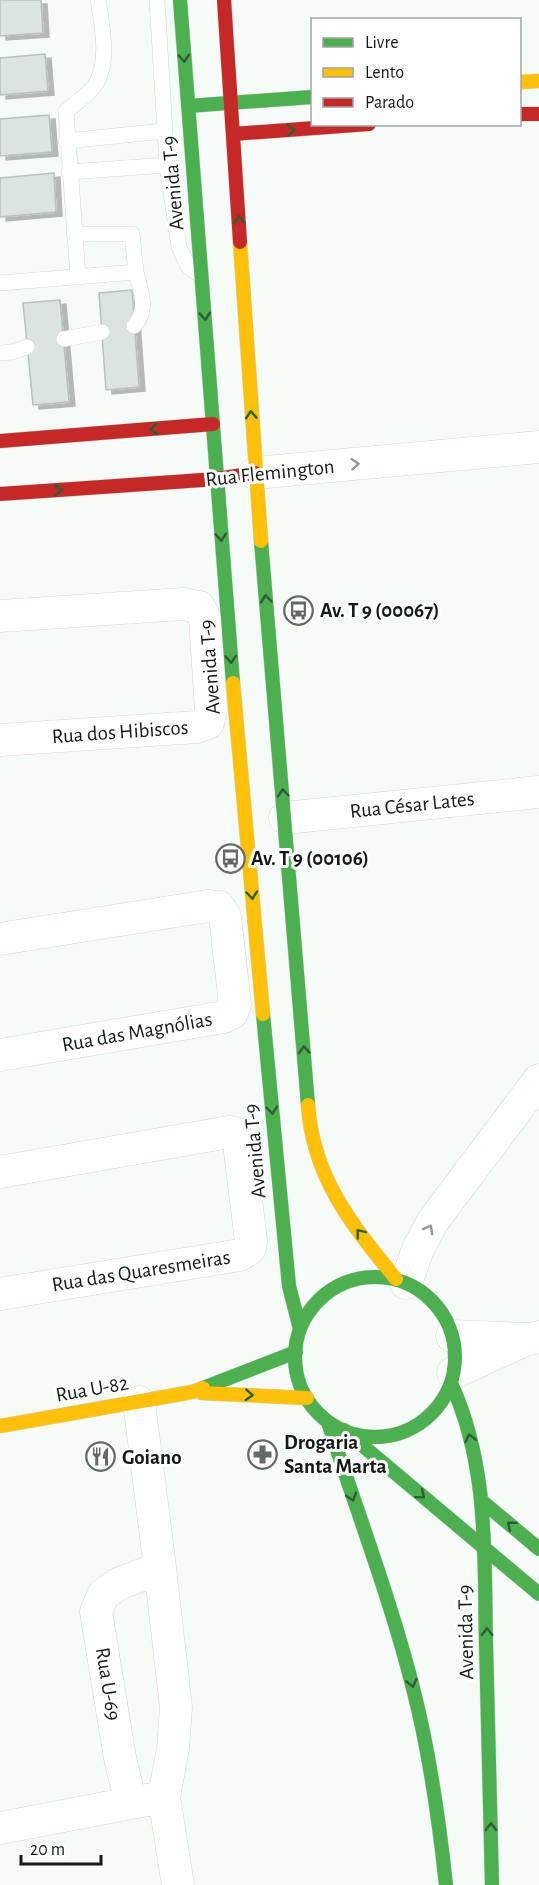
<svg xmlns="http://www.w3.org/2000/svg" width="539" height="1885" font-family="'Alegreya Sans',sans-serif">
  <style>
    .building { fill: #dce4e0; stroke: #b9c1bc; stroke-width: 1.5; filter: url(#shadow) }
    .lines { fill: none; stroke-linecap: round; stroke-linejoin: round }
    .lane-casing { stroke: #d0d7d3; stroke-width: 16 }
    .street-casing { stroke: #d0d7d3; stroke-width: 33 }
    .fast-casing { stroke: #d0d7d3; stroke-width: 15 }
    .slow-casing { stroke: #d0d7d3; stroke-width: 15 }
    .jam-casing { stroke: #d0d7d3; stroke-width: 15 }
    .lane { stroke: #fefffe; stroke-width: 15 }
    .street { stroke: #fefffe; stroke-width: 32 }
    .fast { stroke: #4caf50; stroke-width: 14 }
    .slow { stroke: #ffc107; stroke-width: 14 }
    .jam { stroke: #c62828; stroke-width: 14 }
    .oneway { stroke: #2d5e31 }
    .oneway2 { stroke: #959896 }
    .labels { text-anchor: middle; dominant-baseline: central; stroke-width: 6; stroke-linejoin: round; paint-order: stroke }
    .street-label { font-size: 21px; fill: #141b17; stroke: #fff }
    .poi-label { font-size: 21px; font-weight: bold; fill: #141b17; stroke: #fff; text-anchor: start }
  </style>
  <defs>
    <filter id="shadow"><feDropShadow dx="6" dy="4" stdDeviation="0" flood-color="#0004"/></filter>
  </defs>
  <rect width="100%" height="100%" fill="#f5fcf8"/>
  <path class="building" d="M 0,0 L 41,0 L 43,33 L 0,36 Z
    M 45,54 L 48,91 L 0,95 L 0,58 Z
    M 49,115 L 52,152 L 0,156 L 0,119 Z
    M 54,173 L 56,212 L 0,217 L 0,178 Z
    M 132,290 L 139,387 L 106,390 L 99,293 Z
    M 60,300 L 69,402 L 33,405 L 23,303 Z"/>
  <g class="lines">
    <defs>
      <path id="lane" d="M 157,0 L 167,165 L 179,247 L 188,266 L 195,272
        M 66,141 L 164,131
        M 69,172 L 167,165
        M 78,276 L 66,111 C 76,103 87,96 95,85 C 110,63 102,24 98,0
        M 0,283 L 136,272 L 132,234 L 74,234
        M 134,326 C 149,309 141,292 136,272
        M 64,339 L 102,332
        M 0,353 L 12,352 L 27,347"/>
      <path id="street" d="M 255,473 L 539,447
        M 0,616 L 183,604 L 199,607 L 205,619 L 211,710 L 208,723 L 197,727 L 0,740
        M 285,818 L 539,792
        M 0,939 L 208,906 L 219,907 L 225,917 L 235,1004 L 232,1013 L 224,1017 L 0,1055
        M 0,1172 L 229,1132 L 234,1133 L 239,1143 L 251,1241 L 250,1248 L 240,1255 L 0,1294
        M 406,1283 L 418,1249 L 433,1221 L 539,1080
        M 452,1336 L 530,1339 L 539,1337
        M 453,1373 L 523,1341
        M 139,1402 L 160,1568
        M 160,1568 L 176,1707 L 173,1748 L 164,1797 L 131,1803 L 120,1758 L 96,1612 L 103,1595 L 118,1584 Z
        M 164,1797 L 178,1885
        M 0,1828 L 131,1803"/>
      <path id="fast" d="M 180,0 L 233,683
        M 188,106 L 312,97
        M 261,541 L 308,1105
        M 263,1014 L 289,1286 L 300,1329
        M295 1357a80 80 0 1 1 160 0a80 80 0 1 1-160 0Z
        M 451,1383 C 489,1466 484,1554 486,1643 C 488,1724 490,1804 492,1885
        M 203,1388 L 296,1352
        M 328,1422 C 357,1512 391,1600 414,1692 C 430,1755 439,1820 446,1885
        M 344,1430 L 539,1594
        M 483,1502 L 539,1549"/>
      <path id="slow" d="M 520,82 L 539,81
        M 240,242 L 261,541
        M 233,683 L 263,1014
        M 308,1105 C 313,1178 352,1225 396,1279
        M 202,1393 L 307,1398
        M 0,1426 L 192,1392 L 203,1388"/>
      <path id="jam" d="M 224,0 L 240,242
        M 520,114 L 539,114
        M 233,134 L 369,124
        M 0,441 L 213,424
        M 0,494 L 217,479 L 255,473"/>
    </defs>
    <use href="#lane" class="lane-casing"/>
    <use href="#street" class="street-casing"/>
    <use href="#fast" class="fast-casing"/>
    <use href="#slow" class="slow-casing"/>
    <use href="#jam" class="jam-casing"/>
    <use href="#lane" class="lane"/>
    <use href="#street" class="street"/>
    <use href="#fast" class="fast"/>
    <use href="#slow" class="slow"/>
    <use href="#jam" class="jam"/>
  </g>
  <defs><path id="oneway-chevron" d="M-2-3.5L2.5 0L-2 3.5" fill="none" stroke-width="1.6" stroke-linecap="round" stroke-linejoin="round" transform="scale(1.5)"/></defs>
  <g class="oneway">
    <use href="#oneway-chevron" transform="translate(184 58) rotate(86)"/>
    <use href="#oneway-chevron" transform="translate(291 130) rotate(-4)"/>
    <use href="#oneway-chevron" transform="translate(239 220) rotate(-94)"/>
    <use href="#oneway-chevron" transform="translate(205 316) rotate(86)"/>
    <use href="#oneway-chevron" transform="translate(251 415) rotate(-94)"/>
    <use href="#oneway-chevron" transform="translate(154 429) rotate(175)"/>
    <use href="#oneway-chevron" transform="translate(58 490) rotate(-4)"/>
    <use href="#oneway-chevron" transform="translate(221 537) rotate(86)"/>
    <use href="#oneway-chevron" transform="translate(266 599) rotate(-95)"/>
    <use href="#oneway-chevron" transform="translate(231 659) rotate(86)"/>
    <use href="#oneway-chevron" transform="translate(283 793) rotate(-95)"/>
    <use href="#oneway-chevron" transform="translate(252 895) rotate(85)"/>
    <use href="#oneway-chevron" transform="translate(304 1050) rotate(-94)"/>
    <use href="#oneway-chevron" transform="translate(272 1110) rotate(85)"/>
    <use href="#oneway-chevron" transform="translate(360 1233) rotate(-128)"/>
    <use href="#oneway-chevron" transform="translate(249 1395) rotate(3)"/>
    <use href="#oneway-chevron" transform="translate(470 1438) rotate(-103)"/>
    <use href="#oneway-chevron" transform="translate(421 1495) rotate(40)"/>
    <use href="#oneway-chevron" transform="translate(352 1497) rotate(72)"/>
    <use href="#oneway-chevron" transform="translate(511 1525) rotate(-140)"/>
    <use href="#oneway-chevron" transform="translate(487 1632) rotate(-91)"/>
    <use href="#oneway-chevron" transform="translate(412 1683) rotate(77)"/>
    <use href="#oneway-chevron" transform="translate(491 1827) rotate(-91)"/>
  </g>
  <g class="oneway2">
    <use href="#oneway-chevron" transform="translate(355 464) rotate(-5)"/>
    <use href="#oneway-chevron" transform="translate(429 1229) rotate(-61)"/>
  </g>
  <defs>
    <symbol id="bus-ring" viewBox="-11 -11 22 22"><circle r="9.5" fill="#fff" stroke="#636a66" stroke-width="1.5"/><path d="M-5-6H5V4H4V6H2V4H-2V6H-4V4H-5ZM-3.5-4V0h7V-4ZM-3.5 1.2v1.5H-2V1.2ZM2 1.2v1.5H3.5V1.2Z" fill="#636a66"/></symbol>
    <symbol id="pharmacy-ring" viewBox="-11 -11 22 22"><circle r="9.5" fill="#fff" stroke="#636a66" stroke-width="1.5"/><path d="M-2-6h4v4h4v4h-4v4h-4v-4h-4v-4h4Z" fill="#636a66"/></symbol>
    <symbol id="restaurant-ring" viewBox="-11 -11 22 22"><circle r="9.5" fill="#fff" stroke="#636a66" stroke-width="1.5"/><path d="M-5-6h1v4h1v-4h1v4h1v-4h1v5L-1.5 .5V6h-2V.5L-5-1ZM5-6V6H3V1.5H1.5Q1.5-4 5-6Z" fill="#636a66"/></symbol>
  </defs>
  <g fill-rule="evenodd">
    <use href="#bus-ring" x="282" y="594" width="33" height="33"/>
    <use href="#bus-ring" x="214" y="842" width="33" height="33"/>
    <use href="#pharmacy-ring" x="246" y="1438" width="33" height="33"/>
    <use href="#restaurant-ring" x="84" y="1440" width="33" height="33"/>
  </g>
  <g class="labels">
    <g class="street-label">
      <text transform="translate(173 183) rotate(-95)">Avenida T-9</text>
      <text transform="translate(270 473) rotate(-6)">Rua Flemington</text>
      <text transform="translate(210 667) rotate(-94)">Avenida T-9</text>
      <text transform="translate(120 732) rotate(-4)">Rua dos Hibiscos</text>
      <text transform="translate(412 805) rotate(-6)">Rua César Lates</text>
      <text transform="translate(137 1032) rotate(-10)">Rua das Magnólias</text>
      <text transform="translate(255 1151) rotate(-95)">Avenida T-9</text>
      <text transform="translate(141 1271) rotate(-9)">Rua das Quaresmeiras</text>
      <text transform="translate(92 1389) rotate(-10)">Rua U-82</text>
      <text transform="translate(466 1632) rotate(-91)">Avenida T-9</text>
      <text transform="translate(108 1684) rotate(81)">Rua U-69</text>
    </g>
    <g class="poi-label">
      <text x="320" y="610">Av. T 9 (00067)</text>
      <text x="251" y="858">Av. T 9 (00106)</text>
      <text x="284" y="1442">Drogaria<tspan x="284" dy="24">Santa Marta</tspan></text>
      <text x="122" y="1457">Goiano</text>
    </g>
  </g>
  <rect x="311" y="18" width="210" height="108" fill="#ffffff" stroke="#a1a4a2" stroke-width="1.5"/>
  <rect x="323" y="38" width="30" height="9" fill="#4caf50" stroke="#a1a4a2" stroke-width="1.5"/>
  <text x="365" y="48" font-size="18" fill="#141b17">Livre</text>
  <rect x="323" y="68" width="30" height="9" fill="#ffc107" stroke="#a1a4a2" stroke-width="1.5"/>
  <text x="365" y="78" font-size="18" fill="#141b17">Lento</text>
  <rect x="323" y="98" width="30" height="9" fill="#c62828" stroke="#a1a4a2" stroke-width="1.5"/>
  <text x="365" y="108" font-size="18" fill="#141b17">Parado</text>
  <path d="M21 1855v9h80v-9" fill="none" stroke="#141b17" stroke-width="3"/>
  <text x="30" y="1855" font-size="18" fill="#141b17" stroke="#ffffff" stroke-width="4.5" paint-order="stroke">20 m</text>
</svg>
